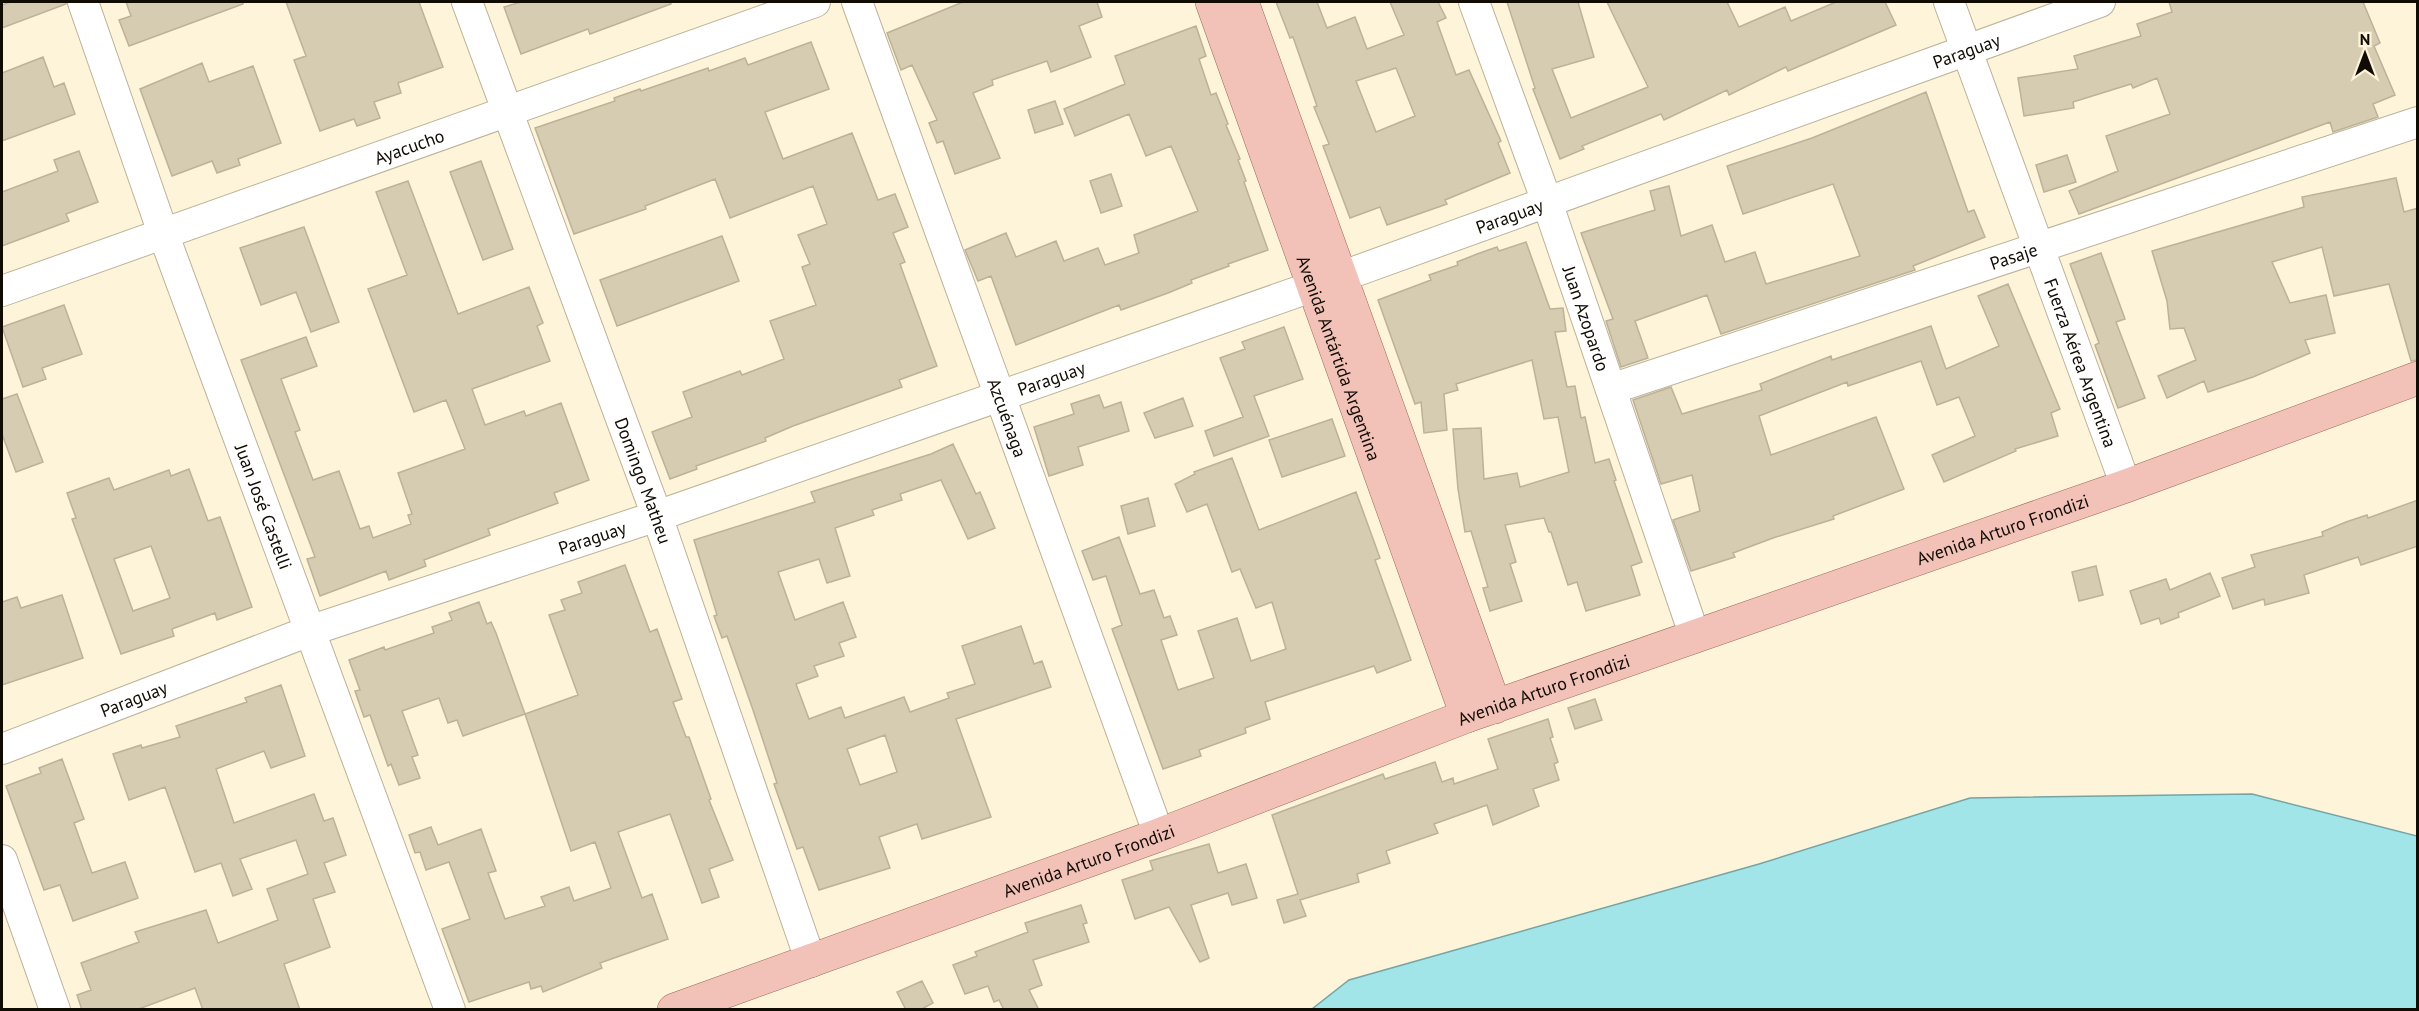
<svg xmlns="http://www.w3.org/2000/svg" width="2419" height="1011" font-family="'PT Sans',sans-serif">
  <style>
    .water { fill: #a2e5e9; stroke: #76a4a4; stroke-width: 1.5 }
    .building { fill: #d6ccb1; stroke: #bcb298; stroke-width: 1.5; fill-rule: evenodd }
    .lines { fill: none; stroke-linecap: round; stroke-linejoin: round }
    .minor-casing { stroke: #bbb298; stroke-width: 32 }
    .major-casing { stroke: #9e675a; stroke-width: 34 }
    .minor { stroke: #fff; stroke-width: 30 }
    .major { stroke: #f2c1b8; stroke-width: 33 }
    .labels { text-anchor: middle; dominant-baseline: central; stroke-width: 6; stroke-linejoin: round; paint-order: stroke }
    .street-label { font-size: 18px; fill: #100c04; stroke: #fef4d9 }
  </style>
  <rect width="100%" height="100%" fill="#fef4d9"/>
  <path class="water" d="M 2252,794 L 2417,836 L 2417,1009 L 1312,1009 L 1349,980 L 1759,864 L 1970,798 Z"/>
  <path class="building" d="M 10,2 L 66,2 L 66,4 L 2,28 L 2,5 Z
    M 126,2 L 243,2 L 243,4 L 129,46 L 119,20 L 131,16 Z
    M 286,2 L 419,2 L 443,67 L 398,83 L 401,93 L 374,102 L 380,118 L 357,126 L 354,119 L 320,131 L 294,60 L 306,56 Z
    M 521,2 L 671,2 L 671,4 L 590,34 L 588,29 L 521,54 L 504,7 Z
    M 963,2 L 1097,2 L 1102,17 L 1079,26 L 1091,57 L 1051,72 L 1047,61 L 992,80 L 993,85 L 973,93 L 1000,158 L 955,174 L 943,141 L 937,143 L 929,123 L 937,120 L 912,65 L 901,70 L 887,33 Z
    M 1276,2 L 1317,2 L 1327,28 L 1355,17 L 1367,49 L 1404,35 L 1390,2 L 1438,2 L 1446,18 L 1437,22 L 1456,75 L 1469,70 L 1501,141 L 1498,143 L 1510,173 L 1445,200 L 1447,204 L 1387,225 L 1380,207 L 1350,218 L 1323,146 L 1329,144 L 1314,107 L 1317,106 L 1293,37 L 1290,38 ZM 1396,68 L 1415,116 L 1376,132 L 1356,81 Z
    M 1507,2 L 1578,2 L 1594,57 L 1552,69 L 1571,118 L 1648,87 L 1607,2 L 1727,2 L 1739,27 L 1785,7 L 1791,21 L 1836,2 L 1885,2 L 1896,25 L 1788,71 L 1786,67 L 1729,95 L 1727,90 L 1664,120 L 1661,114 L 1582,146 L 1584,149 L 1560,159 L 1533,89 L 1535,88 Z
    M 2169,2 L 2363,2 L 2380,43 L 2374,46 L 2395,95 L 2373,104 L 2378,117 L 2333,132 L 2330,122 L 2079,214 L 2069,191 L 2118,171 L 2106,136 L 2170,114 L 2157,78 L 2133,88 L 2131,84 L 2073,102 L 2074,108 L 2024,116 L 2018,78 L 2078,69 L 2074,56 L 2141,36 L 2137,24 L 2172,12 Z
    M 1196,26 L 1206,56 L 1199,59 L 1211,95 L 1216,93 L 1228,124 L 1226,125 L 1240,159 L 1238,160 L 1246,181 L 1244,182 L 1268,250 L 1228,264 L 1229,266 L 1191,280 L 1192,283 L 1168,293 L 1121,310 L 1119,305 L 1016,345 L 991,276 L 978,281 L 965,250 L 1006,233 L 1016,257 L 1056,241 L 1064,261 L 1098,248 L 1105,265 L 1139,253 L 1134,235 L 1198,211 L 1171,146 L 1146,156 L 1129,114 L 1075,136 L 1064,109 L 1125,84 L 1115,56 Z
    M 811,42 L 829,89 L 765,112 L 783,159 L 852,133 L 878,200 L 895,194 L 908,227 L 893,233 L 905,262 L 900,264 L 937,366 L 899,380 L 902,387 L 793,426 L 765,438 L 766,441 L 696,466 L 697,469 L 670,479 L 652,432 L 692,417 L 683,392 L 740,371 L 742,375 L 784,359 L 770,321 L 816,305 L 802,267 L 810,264 L 798,235 L 827,224 L 813,186 L 730,218 L 715,179 L 645,206 L 646,209 L 574,234 L 535,128 L 615,101 L 614,98 L 640,89 L 641,91 L 708,68 L 709,71 L 745,58 L 748,65 Z
    M 43,57 L 54,87 L 64,83 L 75,114 L 2,141 L 2,73 Z
    M 202,63 L 209,82 L 253,66 L 281,143 L 238,159 L 240,165 L 217,173 L 212,161 L 172,176 L 140,89 Z
    M 1926,92 L 1968,212 L 1974,210 L 1985,237 L 1913,266 L 1915,270 L 1721,334 L 1707,295 L 1635,321 L 1648,358 L 1621,367 L 1606,321 L 1613,319 L 1581,233 L 1655,210 L 1650,191 L 1669,186 L 1681,236 L 1712,225 L 1725,262 L 1755,252 L 1766,284 L 1860,256 L 1833,184 L 1743,214 L 1727,166 L 1812,138 Z
    M 1055,101 L 1063,124 L 1035,133 L 1028,110 Z
    M 79,151 L 98,202 L 66,214 L 69,221 L 2,246 L 2,192 L 58,171 L 54,160 Z
    M 2067,155 L 2076,182 L 2044,192 L 2036,165 Z
    M 481,161 L 513,249 L 483,260 L 450,172 Z
    M 1111,174 L 1122,206 L 1101,213 L 1090,181 Z
    M 2396,178 L 2404,212 L 2418,208 L 2418,360 L 2411,361 L 2389,284 L 2334,296 L 2322,247 L 2272,262 L 2290,303 L 2326,295 L 2335,333 L 2305,340 L 2310,353 L 2253,377 L 2208,392 L 2204,381 L 2167,398 L 2158,376 L 2196,360 L 2184,328 L 2170,329 L 2167,301 L 2152,251 L 2304,207 L 2302,197 Z
    M 408,181 L 458,314 L 529,287 L 543,323 L 537,326 L 550,361 L 472,389 L 485,425 L 524,411 L 526,416 L 561,403 L 589,480 L 554,493 L 558,503 L 488,529 L 490,535 L 424,560 L 426,566 L 389,580 L 386,571 L 320,596 L 307,559 L 315,557 L 241,360 L 306,337 L 317,366 L 281,379 L 300,430 L 295,432 L 313,480 L 339,471 L 360,529 L 369,526 L 373,538 L 411,524 L 408,515 L 412,514 L 398,473 L 465,449 L 446,400 L 414,412 L 368,289 L 407,275 L 376,192 Z
    M 304,227 L 339,322 L 311,332 L 296,292 L 261,305 L 240,248 Z
    M 722,236 L 739,281 L 617,326 L 600,280 Z
    M 1526,242 L 1550,309 L 1563,308 L 1566,331 L 1555,332 L 1567,387 L 1575,386 L 1581,418 L 1585,417 L 1595,463 L 1609,459 L 1616,480 L 1614,481 L 1642,562 L 1631,566 L 1640,595 L 1586,611 L 1577,582 L 1568,585 L 1551,532 L 1549,532 L 1544,518 L 1505,525 L 1516,562 L 1510,564 L 1522,601 L 1490,611 L 1483,588 L 1488,587 L 1471,531 L 1465,532 L 1458,489 L 1453,429 L 1481,428 L 1484,479 L 1517,473 L 1520,487 L 1569,472 L 1558,417 L 1544,419 L 1532,360 L 1456,384 L 1458,390 L 1444,394 L 1447,430 L 1424,433 L 1421,402 L 1415,404 L 1378,300 L 1431,280 L 1429,275 L 1458,265 L 1457,262 L 1477,254 L 1497,247 L 1499,251 Z
    M 2101,253 L 2125,319 L 2116,322 L 2145,398 L 2118,408 L 2095,345 L 2099,343 L 2070,264 Z
    M 2008,284 L 2060,409 L 2051,413 L 2058,436 L 2015,449 L 2016,451 L 1944,482 L 1932,455 L 1975,436 L 1959,397 L 1937,405 L 1921,361 L 1848,386 L 1847,382 L 1759,416 L 1771,455 L 1876,417 L 1904,489 L 1833,516 L 1834,519 L 1773,538 L 1733,553 L 1735,557 L 1691,571 L 1673,520 L 1700,511 L 1692,475 L 1661,484 L 1633,400 L 1671,387 L 1682,414 L 1762,390 L 1760,384 L 1831,356 L 1832,360 L 1931,326 L 1946,369 L 1999,346 L 1978,296 Z
    M 64,305 L 82,354 L 42,368 L 46,379 L 23,387 L 2,327 Z
    M 1284,327 L 1303,379 L 1254,396 L 1269,436 L 1214,456 L 1205,431 L 1243,417 L 1220,358 L 1245,349 L 1242,342 Z
    M 17,394 L 43,462 L 16,472 L 2,434 L 2,399 Z
    M 1099,395 L 1104,408 L 1121,402 L 1129,431 L 1078,447 L 1083,465 L 1049,476 L 1034,427 L 1074,414 L 1071,404 Z
    M 1183,398 L 1193,426 L 1155,438 L 1144,413 Z
    M 1332,419 L 1345,456 L 1282,477 L 1269,440 Z
    M 953,444 L 976,494 L 980,492 L 995,528 L 968,539 L 941,480 L 900,494 L 902,500 L 872,510 L 874,515 L 835,528 L 850,576 L 827,583 L 819,559 L 778,572 L 795,620 L 843,602 L 856,637 L 839,643 L 844,656 L 814,666 L 818,676 L 796,684 L 809,719 L 841,707 L 845,718 L 904,697 L 910,712 L 949,698 L 947,693 L 975,684 L 962,646 L 1021,626 L 1034,664 L 1042,661 L 1051,687 L 956,719 L 991,817 L 922,839 L 917,824 L 879,837 L 890,868 L 819,890 L 803,847 L 797,849 L 774,784 L 777,783 L 753,710 L 727,636 L 722,638 L 714,616 L 717,615 L 694,540 L 815,502 L 811,492 L 931,454 ZM 885,735 L 897,772 L 860,785 L 847,749 Z
    M 1232,458 L 1259,530 L 1356,492 L 1380,558 L 1375,560 L 1411,660 L 1377,673 L 1374,666 L 1265,702 L 1270,719 L 1245,728 L 1246,733 L 1199,750 L 1201,756 L 1163,769 L 1112,629 L 1122,625 L 1106,576 L 1093,580 L 1082,551 L 1119,537 L 1140,594 L 1154,590 L 1164,618 L 1170,616 L 1177,635 L 1161,640 L 1178,690 L 1214,678 L 1198,631 L 1237,618 L 1251,661 L 1286,649 L 1272,602 L 1256,608 L 1240,569 L 1232,572 L 1207,504 L 1187,512 L 1175,484 L 1195,474 L 1194,472 Z
    M 189,469 L 208,521 L 220,517 L 252,607 L 217,620 L 215,613 L 172,629 L 174,636 L 121,654 L 72,519 L 76,518 L 67,493 L 109,478 L 114,490 L 169,470 L 171,476 ZM 151,546 L 170,598 L 133,611 L 114,559 Z
    M 1148,498 L 1155,526 L 1128,534 L 1121,506 Z
    M 2418,500 L 2418,546 L 2361,565 L 2358,557 L 2304,575 L 2309,593 L 2265,605 L 2264,599 L 2233,609 L 2222,578 L 2255,567 L 2251,555 L 2323,536 L 2322,532 L 2346,522 L 2367,515 L 2368,518 Z
    M 625,565 L 650,632 L 657,629 L 682,699 L 673,702 L 686,737 L 689,737 L 711,799 L 709,800 L 733,860 L 709,869 L 719,897 L 702,903 L 670,814 L 618,832 L 642,898 L 652,894 L 668,939 L 600,963 L 602,968 L 543,992 L 541,986 L 531,989 L 529,982 L 469,1002 L 442,929 L 470,919 L 449,862 L 426,870 L 420,852 L 415,853 L 409,835 L 431,827 L 438,845 L 481,829 L 496,871 L 488,873 L 505,919 L 545,906 L 541,897 L 569,887 L 574,901 L 611,888 L 595,842 L 571,851 L 525,714 L 578,695 L 549,615 L 565,610 L 561,600 L 582,593 L 578,582 Z
    M 2096,566 L 2103,595 L 2079,601 L 2072,572 Z
    M 2210,573 L 2220,596 L 2178,613 L 2179,617 L 2161,624 L 2159,618 L 2141,624 L 2130,591 L 2166,579 L 2170,590 Z
    M 62,595 L 83,658 L 2,685 L 2,602 L 17,597 L 21,608 Z
    M 479,602 L 487,624 L 491,622 L 496,633 L 525,714 L 463,736 L 457,720 L 448,723 L 439,698 L 402,711 L 418,755 L 412,757 L 420,778 L 399,785 L 391,764 L 388,766 L 370,715 L 364,717 L 355,691 L 360,690 L 349,660 L 384,647 L 385,650 L 434,633 L 432,627 L 452,620 L 449,613 Z
    M 281,685 L 305,756 L 271,768 L 264,751 L 216,769 L 234,823 L 314,794 L 324,821 L 333,818 L 346,855 L 324,863 L 335,892 L 313,899 L 330,947 L 284,964 L 300,1010 L 203,1010 L 195,988 L 136,1010 L 82,1010 L 77,995 L 91,990 L 81,963 L 139,942 L 135,932 L 206,910 L 218,943 L 255,929 L 278,920 L 267,889 L 308,874 L 296,840 L 240,859 L 252,889 L 233,896 L 221,863 L 195,872 L 165,787 L 129,800 L 113,754 L 141,745 L 142,748 L 180,737 L 176,726 L 247,702 L 245,698 Z
    M 1595,699 L 1602,720 L 1575,729 L 1568,708 Z
    M 1548,719 L 1553,737 L 1550,738 L 1558,762 L 1554,764 L 1559,780 L 1533,789 L 1539,806 L 1493,825 L 1487,805 L 1434,824 L 1438,833 L 1386,851 L 1390,863 L 1357,874 L 1359,882 L 1300,900 L 1306,916 L 1284,923 L 1277,900 L 1298,894 L 1272,815 L 1383,774 L 1385,779 L 1435,762 L 1442,782 L 1453,778 L 1454,784 L 1498,769 L 1488,739 Z
    M 62,759 L 84,819 L 74,823 L 92,873 L 125,862 L 138,898 L 73,921 L 60,885 L 44,890 L 6,786 L 41,773 L 39,768 Z
    M 1209,844 L 1218,873 L 1246,864 L 1257,898 L 1232,905 L 1228,893 L 1191,905 L 1209,958 L 1200,962 L 1169,907 L 1135,919 L 1122,880 L 1153,870 L 1150,861 Z
    M 1081,905 L 1087,923 L 1083,924 L 1089,942 L 1033,960 L 1042,985 L 1029,990 L 1039,1010 L 1004,1010 L 999,1000 L 994,1002 L 988,986 L 965,994 L 953,965 L 977,956 L 975,952 L 1028,932 L 1025,923 Z
    M 922,981 L 933,1003 L 920,1010 L 906,1010 L 897,992 Z"/>
  <g class="lines">
    <defs>
      <g id="minor">
        <path id="s1" d="M 83,2 L 163,233 L 450,1010"/>
        <path id="s2" d="M 467,2 L 657,516 L 811,962"/>
        <path id="s3" d="M 857,2 L 1159,835"/>
        <path id="s4" d="M 1474,2 L 1547,202 L 1695,637"/>
        <path id="s5" d="M 1949,2 L 2126,486"/>
        <path id="s6" d="M 2,291 L 815,2"/>
        <path id="s7" d="M 1611,389 L 2418,122"/>
        <path id="s8" d="M 2,749 L 312,630 L 657,516 L 1340,277 L 2100,2"/>
        <path d="M 2,860 L 55,1010"/>
      </g>
      <g id="major">
        <path id="s9" d="M 1212,2 L 1467,716"/>
        <path d="M 1242,2 L 1495,707"/>
        <path id="s10" d="M 674,1010 L 1159,835 L 1467,716 L 2126,486 L 2418,378"/>
      </g>
    </defs>
    <use href="#minor" class="minor-casing"/>
    <use href="#major" class="major-casing"/>
    <use href="#minor" class="minor"/>
    <use href="#major" class="major"/>
  </g>
  <g class="labels">
    <g class="street-label">
      <text stroke="none"><textPath href="#s8" startOffset="2085">Paraguay</textPath></text>
      <text stroke="none"><textPath href="#s6" startOffset="432">Ayacucho</textPath></text>
      <text stroke="none"><textPath href="#s8" startOffset="1599">Paraguay</textPath></text>
      <text stroke="none"><textPath href="#s7" startOffset="424">Pasaje</textPath></text>
      <text stroke="none"><textPath href="#s4" startOffset="336">Juan Azopardo</textPath></text>
      <text stroke="none"><textPath href="#s9" startOffset="378">Avenida Antártida Argentina</textPath></text>
      <text stroke="none"><textPath href="#s5" startOffset="384">Fuerza Aérea Argentina</textPath></text>
      <text stroke="none"><textPath href="#s8" startOffset="1113">Paraguay</textPath></text>
      <text stroke="none"><textPath href="#s3" startOffset="442">Azcuénaga</textPath></text>
      <text stroke="none"><textPath href="#s2" startOffset="510">Domingo Matheu</textPath></text>
      <text stroke="none"><textPath href="#s1" startOffset="536">Juan José Castelli</textPath></text>
      <text stroke="none"><textPath href="#s10" startOffset="1413">Avenida Arturo Frondizi</textPath></text>
      <text stroke="none"><textPath href="#s8" startOffset="627">Paraguay</textPath></text>
      <text stroke="none"><textPath href="#s10" startOffset="927">Avenida Arturo Frondizi</textPath></text>
      <text stroke="none"><textPath href="#s8" startOffset="141">Paraguay</textPath></text>
      <text stroke="none"><textPath href="#s10" startOffset="441">Avenida Arturo Frondizi</textPath></text>
    </g>
  </g>
  <rect width="2419" height="1011" fill="none" stroke="#100c04" stroke-width="6"/>
  <g transform="translate(2365 54)" stroke="#fef4d9" stroke-width="4.5" paint-order="stroke">
  <path d="M0-4.5L10 22L0 15L-10 22Z" fill="#100c04"/>
  <text y="-9" font-size="16" font-weight="bold" text-anchor="middle" fill="#100c04">N</text>
  </g>
</svg>
